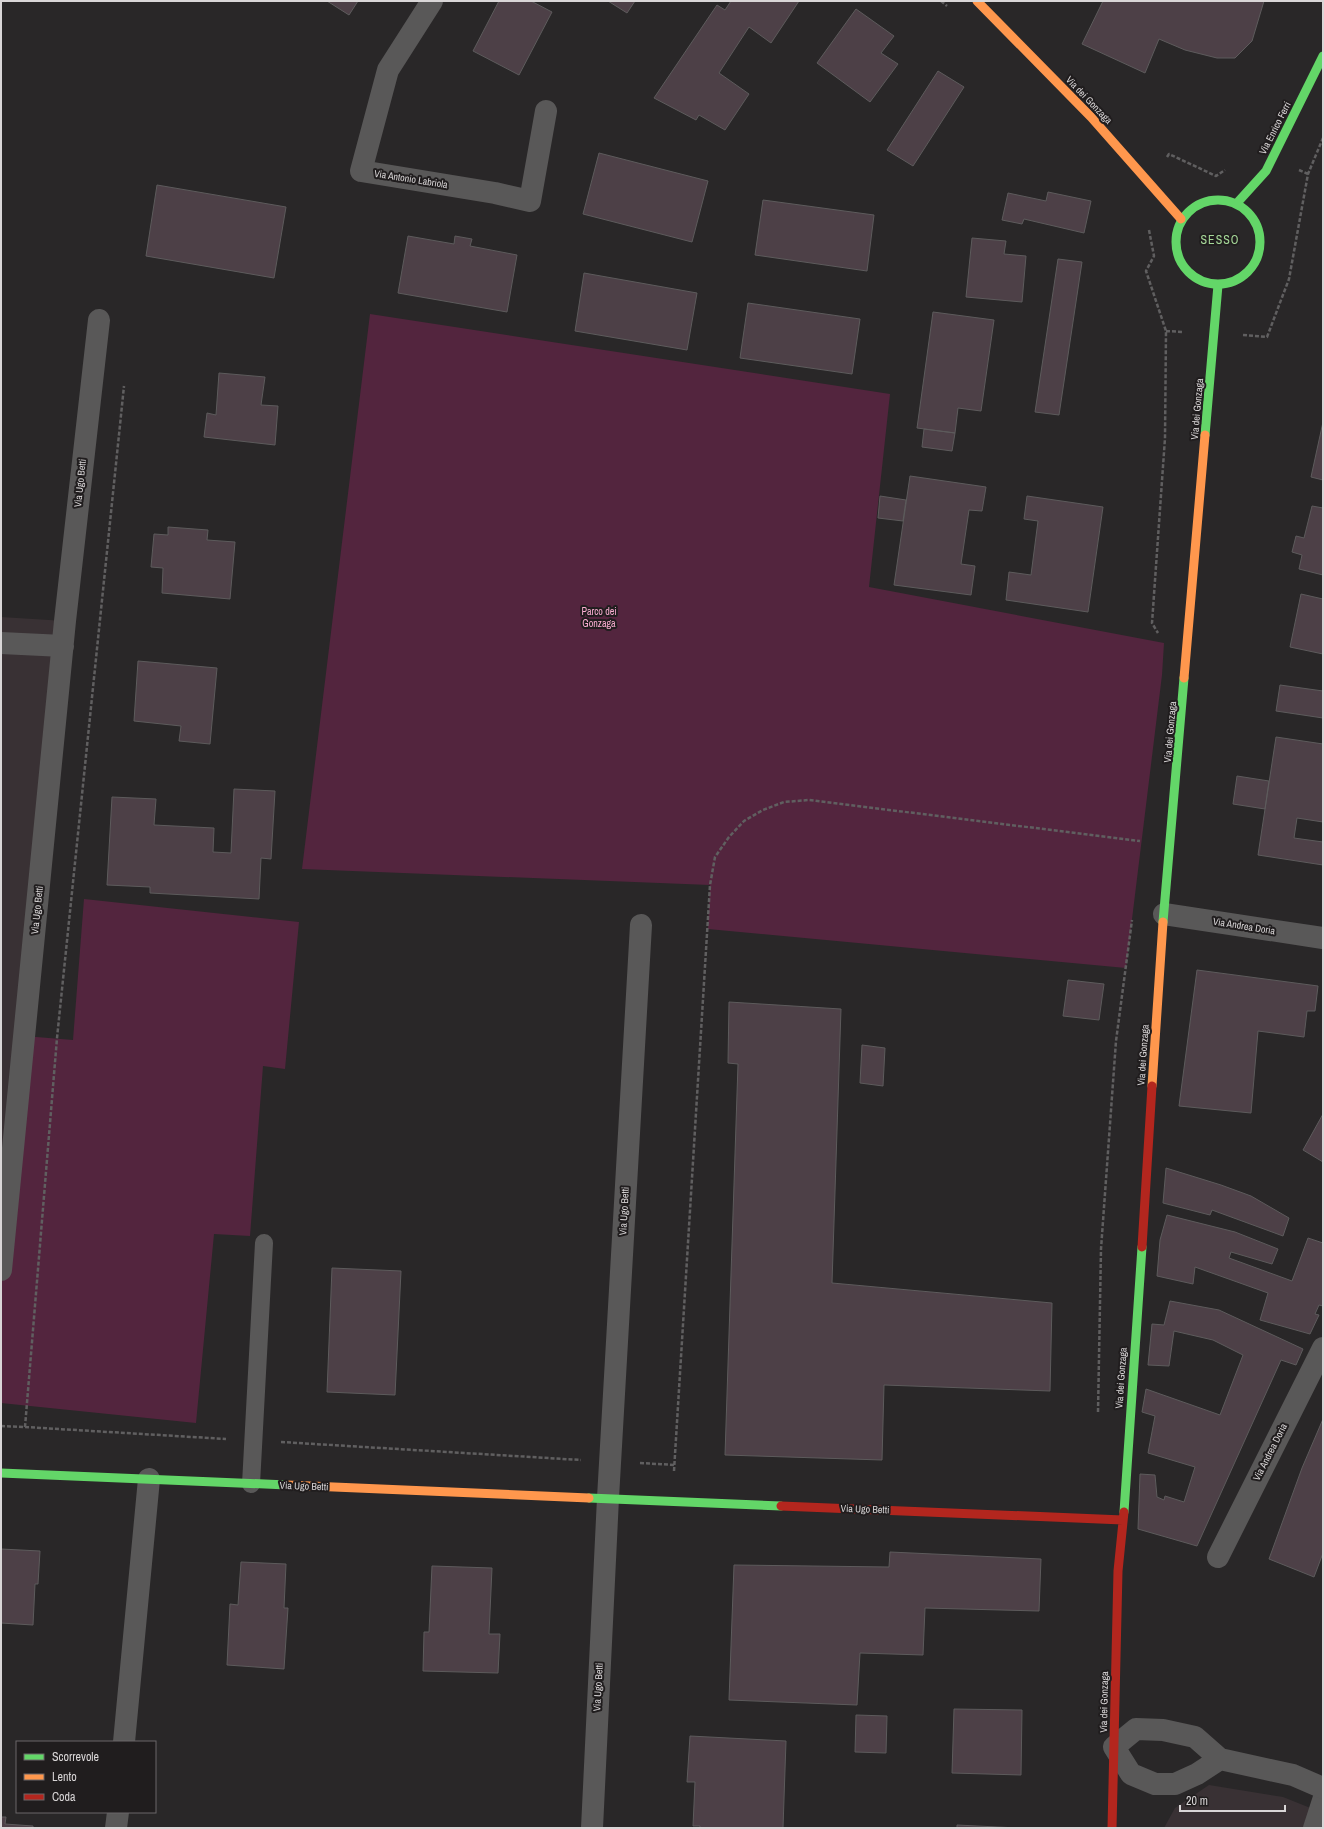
<svg xmlns="http://www.w3.org/2000/svg" width="1324" height="1829" font-family="'Archivo Narrow',sans-serif">
  <style>
    .built { fill: #393134 }
    .green { fill: #53253e }
    .building { fill: #4d4047; stroke: #5d5b5c }
    .lines { fill: none; stroke-linecap: round; stroke-linejoin: round }
    .path { stroke: #605f60; stroke-width: 2.5; stroke-dasharray: 4 2; stroke-linecap: butt }
    .lane { stroke: #595858; stroke-width: 18 }
    .street { stroke: #595858; stroke-width: 22 }
    .fast { stroke: #63d668; stroke-width: 9 }
    .slow { stroke: #ff974d; stroke-width: 9 }
    .jam { stroke: #b3261e; stroke-width: 9 }
    .labels { text-anchor: middle; dominant-baseline: central; stroke-width: 4; stroke-linejoin: round; paint-order: stroke }
    .street-label { font-size: 10px; fill: #d9d6d7; stroke: #201d1e }
    .park-label { font-size: 10px; fill: #fcaed3; stroke: #201d1e }
    .quarter-label { font-size: 12px; letter-spacing: 1px; fill: #a5d798; stroke: #201d1e }
  </style>
  <rect width="100%" height="100%" fill="#292728"/>
  <path class="built" d="M 1,617 L 65,621 L 1,1269 Z
    M 1209,1785 L 1283,1797 L 1323,1813 L 1323,1828 L 1164,1828 L 1175,1808 Z"/>
  <path class="green" d="M 370,314 L 890,394 L 869,587 L 1164,643 L 1162,675 L 1126,968 L 708,929 L 710,885 L 302,869 Z
    M 84,899 L 299,922 L 285,1069 L 263,1066 L 250,1236 L 214,1234 L 196,1423 L 1,1403 L 1,1270 L 24,1036 L 73,1040 Z"/>
  <path class="building" d="M 327,1 L 358,1 L 349,15 Z
    M 499,1 L 531,1 L 552,12 L 519,75 L 473,51 Z
    M 608,1 L 635,1 L 627,13 Z
    M 731,1 L 799,1 L 771,43 L 749,27 L 719,73 L 749,94 L 725,130 L 699,115 L 696,120 L 654,98 L 717,5 L 725,10 Z
    M 1103,1 L 1264,1 L 1252,41 L 1235,58 L 1217,58 L 1185,50 L 1159,39 L 1145,73 L 1082,44 Z
    M 856,9 L 894,36 L 881,53 L 898,64 L 870,102 L 817,63 Z
    M 938,71 L 964,87 L 913,166 L 887,150 Z
    M 599,153 L 708,181 L 692,242 L 583,214 Z
    M 157,185 L 286,207 L 274,278 L 146,256 Z
    M 1048,192 L 1091,201 L 1084,233 L 1024,219 L 1022,224 L 1002,220 L 1008,193 L 1046,201 Z
    M 763,200 L 874,215 L 867,271 L 755,255 Z
    M 408,236 L 454,244 L 455,236 L 472,239 L 470,246 L 517,255 L 507,312 L 398,293 Z
    M 972,238 L 1006,241 L 1004,254 L 1026,256 L 1022,302 L 966,297 Z
    M 1058,259 L 1082,262 L 1059,415 L 1035,412 Z
    M 584,273 L 697,293 L 687,350 L 575,331 Z
    M 748,303 L 860,319 L 852,374 L 740,358 Z
    M 933,312 L 994,320 L 981,411 L 958,408 L 955,433 L 917,428 Z
    M 219,373 L 265,377 L 261,405 L 278,406 L 275,445 L 204,437 L 207,413 L 216,415 Z
    M 1323,422 L 1323,480 L 1311,477 Z
    M 924,429 L 955,433 L 952,451 L 922,447 Z
    M 910,476 L 986,487 L 982,511 L 969,510 L 961,564 L 975,566 L 971,595 L 894,585 Z
    M 880,496 L 906,500 L 903,521 L 878,518 Z
    M 1027,496 L 1103,507 L 1088,612 L 1006,600 L 1009,572 L 1031,575 L 1038,521 L 1024,519 Z
    M 1312,506 L 1323,508 L 1323,575 L 1299,569 L 1302,555 L 1292,552 L 1296,536 L 1304,538 Z
    M 168,527 L 208,530 L 207,540 L 235,542 L 230,599 L 162,593 L 163,568 L 151,567 L 154,534 L 168,535 Z
    M 1301,594 L 1323,599 L 1323,654 L 1290,647 Z
    M 138,661 L 217,668 L 210,744 L 179,741 L 181,726 L 134,721 Z
    M 1280,685 L 1323,691 L 1323,718 L 1276,711 Z
    M 1276,737 L 1323,744 L 1323,822 L 1297,818 L 1294,838 L 1323,842 L 1323,865 L 1258,855 Z
    M 1237,776 L 1269,781 L 1265,809 L 1233,804 Z
    M 234,789 L 275,791 L 271,859 L 261,858 L 259,899 L 150,893 L 150,887 L 107,885 L 112,797 L 156,799 L 154,825 L 214,828 L 213,852 L 231,853 Z
    M 1197,970 L 1318,986 L 1315,1011 L 1307,1011 L 1304,1037 L 1258,1031 L 1251,1113 L 1179,1106 Z
    M 1068,980 L 1104,984 L 1099,1020 L 1063,1016 Z
    M 729,1002 L 841,1009 L 832,1283 L 1052,1303 L 1050,1391 L 884,1385 L 882,1460 L 725,1455 L 738,1064 L 728,1063 Z
    M 862,1045 L 885,1048 L 883,1086 L 860,1083 Z
    M 1323,1114 L 1323,1162 L 1303,1150 Z
    M 1166,1168 L 1221,1185 L 1251,1196 L 1289,1218 L 1283,1236 L 1212,1210 L 1210,1215 L 1163,1203 Z
    M 1167,1215 L 1235,1232 L 1278,1249 L 1272,1264 L 1231,1252 L 1229,1258 L 1292,1281 L 1308,1238 L 1323,1243 L 1323,1306 L 1319,1305 L 1315,1314 L 1319,1315 L 1310,1334 L 1260,1320 L 1268,1293 L 1195,1267 L 1193,1284 L 1157,1276 L 1160,1240 Z
    M 332,1268 L 401,1271 L 395,1395 L 327,1392 Z
    M 1170,1301 L 1219,1310 L 1303,1349 L 1296,1365 L 1281,1360 L 1197,1546 L 1138,1529 L 1140,1474 L 1155,1475 L 1157,1497 L 1164,1500 L 1165,1496 L 1184,1502 L 1195,1467 L 1148,1453 L 1155,1416 L 1142,1412 L 1146,1389 L 1220,1415 L 1243,1355 L 1213,1340 L 1174,1331 L 1169,1366 L 1148,1365 L 1152,1324 L 1164,1325 Z
    M 1323,1419 L 1323,1553 L 1314,1577 L 1269,1559 L 1302,1468 Z
    M 1,1549 L 40,1551 L 38,1584 L 35,1584 L 33,1625 L 1,1623 Z
    M 890,1552 L 1041,1559 L 1039,1611 L 925,1608 L 923,1655 L 860,1653 L 857,1705 L 729,1700 L 734,1565 L 889,1567 Z
    M 241,1562 L 286,1564 L 284,1608 L 288,1608 L 284,1669 L 227,1665 L 230,1604 L 238,1605 Z
    M 432,1566 L 492,1568 L 489,1634 L 500,1634 L 498,1673 L 423,1671 L 424,1632 L 429,1632 Z
    M 954,1709 L 1022,1710 L 1021,1775 L 952,1773 Z
    M 856,1715 L 887,1716 L 886,1753 L 855,1752 Z
    M 690,1736 L 786,1741 L 783,1828 L 700,1828 L 700,1826 L 693,1826 L 695,1782 L 687,1782 Z
    M 1,1817 L 6,1817 L 5,1824 L 33,1826 L 33,1828 L 1,1828 Z
    M 957,1825 L 1018,1828 L 957,1828 Z"/>
  <g class="lines">
    <path class="path" d="M 941,1 L 947,6
      M 1167,157 L 1169,154 L 1216,176 L 1225,170
      M 1299,170 L 1308,174
      M 1149,230 L 1154,256 L 1146,271 L 1166,331 L 1165,438 L 1152,623 L 1158,633
      M 1166,331 L 1184,332
      M 1243,335 L 1267,337 L 1289,279 L 1308,174 L 1323,138
      M 1098,1412 L 1101,1249 L 1116,1041 L 1132,920
      M 1,1426 L 25,1427 L 57,1038 L 124,386
      M 25,1427 L 226,1439
      M 281,1442 L 581,1460
      M 640,1463 L 675,1465
      M 674,1471 L 710,885 L 715,857 L 729,837 L 744,821 L 763,810 L 784,802 L 809,800 L 1140,841"/>
    <path class="lane" d="M 251,1484 L 264,1243
      M 1312,1828 L 1323,1794"/>
    <path class="street" d="M 432,1 L 388,70 L 361,171 L 495,193 L 530,201 L 546,111
      M 1,643 L 63,646
      M 1164,914 L 1323,938
      M 1,1270 L 65,621 L 99,320
      M 1218,1557 L 1323,1348
      M 124,1742 L 149,1479
      M 1220,1759 L 1197,1774 L 1175,1784 L 1155,1784 L 1131,1774 L 1114,1747 L 1136,1729 L 1163,1730 L 1195,1737 L 1220,1759 L 1293,1775 L 1323,1788
      M 116,1828 L 118,1812
      M 592,1828 L 608,1498 L 641,925"/>
    <path class="fast" d="M1176 242a42 42 0 1 1 84 0a42 42 0 1 1-84 0Z
      M 1237,203 L 1266,171 L 1323,56
      M 1205,435 L 1218,285
      M 1163,922 L 1184,678
      M 1,1473 L 287,1485
      M 589,1498 L 781,1506
      M 1124,1512 L 1142,1247"/>
    <path class="slow" d="M 977,1 L 1091,117 L 1181,219
      M 1184,678 L 1205,435
      M 1152,1086 L 1163,922
      M 287,1485 L 589,1498"/>
    <path class="jam" d="M 1142,1247 L 1152,1086
      M 781,1506 L 1123,1520
      M 1112,1828 L 1118,1571 L 1124,1512"/>
  </g>
  <g class="labels">
    <g class="street-label">
      <text transform="translate(1089 100) rotate(46)">Via dei Gonzaga</text>
      <text transform="translate(1275 128) rotate(-63)">Via Enrico Ferri</text>
      <text transform="translate(411 179) rotate(9)">Via Antonio Labriola</text>
      <text transform="translate(1197 409) rotate(-85)">Via dei Gonzaga</text>
      <text transform="translate(80 483) rotate(-84)">Via Ugo Betti</text>
      <text transform="translate(1170 732) rotate(-85)">Via dei Gonzaga</text>
      <text transform="translate(37 910) rotate(-84)">Via Ugo Betti</text>
      <text transform="translate(1244 926) rotate(9)">Via Andrea Doria</text>
      <text transform="translate(1143 1055) rotate(-86)">Via dei Gonzaga</text>
      <text transform="translate(624 1211) rotate(-87)">Via Ugo Betti</text>
      <text transform="translate(1121 1378) rotate(-86)">Via dei Gonzaga</text>
      <text transform="translate(1270 1452) rotate(-63)">Via Andrea Doria</text>
      <text transform="translate(304 1486) rotate(2)">Via Ugo Betti</text>
      <text transform="translate(865 1509) rotate(2)">Via Ugo Betti</text>
      <text transform="translate(598 1687) rotate(-87)">Via Ugo Betti</text>
      <text transform="translate(1104 1702) rotate(-89)">Via dei Gonzaga</text>
    </g>
    <g class="park-label">
      <text x="599" y="611">Parco dei<tspan x="599" dy="12">Gonzaga</tspan></text>
    </g>
    <g class="quarter-label">
      <text x="1220" y="240">SESSO</text>
    </g>
  </g>
  <rect width="1324" height="1829" fill="none" stroke="#d9d6d7" stroke-width="4"/>
  <rect x="16" y="1741" width="140" height="72" fill="#201d1e" stroke="#6a6768"/>
  <rect x="24" y="1754" width="20" height="6" fill="#63d668" stroke="#6a6768"/>
  <text x="52" y="1761" font-size="12" fill="#d9d6d7">Scorrevole</text>
  <rect x="24" y="1774" width="20" height="6" fill="#ff974d" stroke="#6a6768"/>
  <text x="52" y="1781" font-size="12" fill="#d9d6d7">Lento</text>
  <rect x="24" y="1794" width="20" height="6" fill="#b3261e" stroke="#6a6768"/>
  <text x="52" y="1801" font-size="12" fill="#d9d6d7">Coda</text>
  <path d="M1180 1805v6h105v-6" fill="none" stroke="#d9d6d7" stroke-width="2"/>
  <text x="1186" y="1805" font-size="12" fill="#d9d6d7" stroke="#201d1e" stroke-width="3" paint-order="stroke">20 m</text>
</svg>
